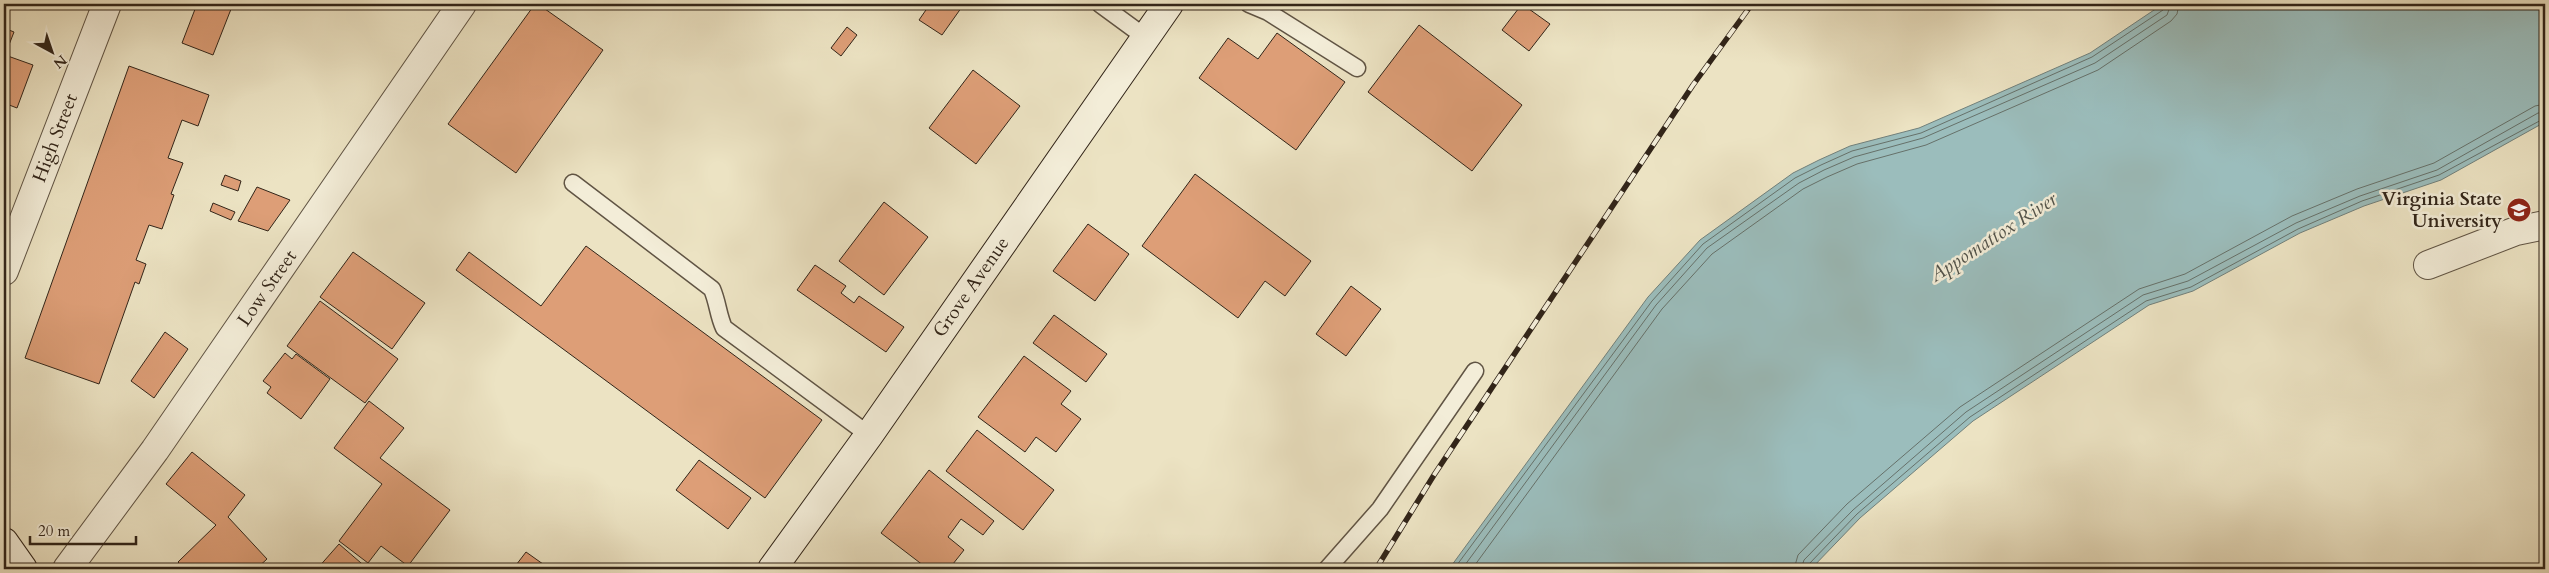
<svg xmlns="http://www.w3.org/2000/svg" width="2549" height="573" font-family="Cardo,serif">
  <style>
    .water { fill: #9bbdbc; stroke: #71807b }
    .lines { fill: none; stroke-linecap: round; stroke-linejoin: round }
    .shore { stroke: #66716a; stroke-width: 1 }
    .building { fill: #dd9e77; stroke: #322519 }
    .service-casing { stroke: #605444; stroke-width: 19 }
    .minor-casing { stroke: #605444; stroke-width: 30 }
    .secondary-casing { stroke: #322519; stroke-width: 30 }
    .service { stroke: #f3edd8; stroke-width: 16 }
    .minor { stroke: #f3edd8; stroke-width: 28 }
    .secondary { stroke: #f3edd8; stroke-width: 28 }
    .rail-casing { stroke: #322519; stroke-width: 5.5 }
    .rail { stroke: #f3edd8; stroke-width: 4; stroke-dasharray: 11; stroke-linecap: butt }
    .labels { text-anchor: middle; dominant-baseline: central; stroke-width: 5; stroke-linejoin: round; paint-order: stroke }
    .street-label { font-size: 19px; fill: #322519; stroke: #f3edd8 }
    .poi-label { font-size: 19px; font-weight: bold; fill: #322519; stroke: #f3edd8; text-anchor: end }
    .water-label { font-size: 20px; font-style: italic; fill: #52534a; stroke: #f3edd8 }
  </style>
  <rect width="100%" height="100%" fill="#ece3c3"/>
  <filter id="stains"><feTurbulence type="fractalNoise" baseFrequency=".004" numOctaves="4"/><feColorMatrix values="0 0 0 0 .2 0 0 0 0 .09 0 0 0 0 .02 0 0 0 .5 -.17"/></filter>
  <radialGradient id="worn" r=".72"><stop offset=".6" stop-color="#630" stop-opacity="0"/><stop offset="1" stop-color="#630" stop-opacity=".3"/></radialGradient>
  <path class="water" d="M 2163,4 L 2545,4 L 2545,122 L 2441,180 L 2364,206 L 2300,233 L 2193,291 L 2149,305 L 1973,421 L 1860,518 L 1811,569 L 1449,569 L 1648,297 L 1700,240 L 1793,173 L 1819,160 L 1850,146 L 1919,128 L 2090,53 Z"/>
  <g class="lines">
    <path class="shore" d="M 1454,569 L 1652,301 L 1703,244 L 1795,178 L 1821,165 L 1852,151 L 1921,133 L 2092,57 L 2163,10 L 2165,4
      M 1462,569 L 1656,305 L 1707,248 L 1799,183 L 1824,170 L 1854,157 L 1923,138 L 2095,63 L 2167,15 L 2171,4
      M 1472,569 L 1662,309 L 1712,254 L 1803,189 L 1827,177 L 1857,164 L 1926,145 L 2098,70 L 2171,21 L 2177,14 L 2179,4
      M 1794,569 L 1798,555 L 1847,504 L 1960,407 L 2139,289 L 2185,274 L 2292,216 L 2357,189 L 2434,163 L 2535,106 L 2545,104
      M 1801,569 L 1804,560 L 1853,510 L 1966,412 L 2143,295 L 2188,281 L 2296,223 L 2360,196 L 2437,170 L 2538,113 L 2545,112
      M 1807,569 L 1809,564 L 1857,514 L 1970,417 L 2146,301 L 2191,287 L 2298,229 L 2362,201 L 2439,175 L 2545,118"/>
  </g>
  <path class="building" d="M 197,4 L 233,4 L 213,55 L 182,43 Z
    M 535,4 L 538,4 L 603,50 L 516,173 L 448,124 Z
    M 923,4 L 964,4 L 942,35 L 919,20 L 928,7 Z
    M 1522,4 L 1550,24 L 1529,51 L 1502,30 Z
    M 1419,25 L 1522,105 L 1472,171 L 1368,92 Z
    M 847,27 L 857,35 L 841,56 L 831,48 Z
    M 4,28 L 14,32 L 5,55 L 33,65 L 17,108 L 4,103 Z
    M 1277,33 L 1345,82 L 1296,150 L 1199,78 L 1228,38 L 1258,59 Z
    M 129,66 L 209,95 L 198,126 L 182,120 L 168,158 L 183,163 L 171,194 L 174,195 L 162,229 L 149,225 L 136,260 L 146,264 L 139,284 L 135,282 L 99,384 L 25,358 Z
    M 973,70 L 1020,106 L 976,164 L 929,128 Z
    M 1195,174 L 1311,261 L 1285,296 L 1265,281 L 1238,318 L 1142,246 Z
    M 225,175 L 241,181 L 238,191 L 221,185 Z
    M 257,187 L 290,200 L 268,231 L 238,221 Z
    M 884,202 L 928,237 L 884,295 L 839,261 Z
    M 213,203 L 235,212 L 231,220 L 210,211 Z
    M 1088,224 L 1129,254 L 1095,301 L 1053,271 Z
    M 586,246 L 822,420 L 765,498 L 456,270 L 469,252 L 541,306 Z
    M 353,252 L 425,303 L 392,349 L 320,297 Z
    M 815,265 L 846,286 L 841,293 L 854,303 L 859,296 L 904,327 L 886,352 L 797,290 Z
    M 1351,286 L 1381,309 L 1346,356 L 1316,334 Z
    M 320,301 L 398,359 L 365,403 L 287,346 Z
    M 1054,315 L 1107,354 L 1086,382 L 1033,343 Z
    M 165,332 L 188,349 L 154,398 L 131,381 Z
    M 285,353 L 292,359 L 296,354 L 330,379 L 301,419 L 267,393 L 271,387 L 263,381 Z
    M 1024,356 L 1071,391 L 1061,404 L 1081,419 L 1056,452 L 1036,437 L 1025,452 L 978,417 Z
    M 369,401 L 404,428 L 380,458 L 450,510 L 408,566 L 381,546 L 368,563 L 339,541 L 382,484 L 334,448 Z
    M 977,430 L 1054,490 L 1023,530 L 946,471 Z
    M 192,452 L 245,495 L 228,517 L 267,559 L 256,569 L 181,569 L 183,567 L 178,562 L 216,525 L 166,484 Z
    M 699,460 L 751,498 L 728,529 L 676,490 Z
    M 929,470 L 994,521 L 983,535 L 961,519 L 948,537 L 964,550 L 949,569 L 928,569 L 881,533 Z
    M 339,544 L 368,569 L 317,569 Z
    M 526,552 L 550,569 L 513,569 Z"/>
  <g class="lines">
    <defs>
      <path id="service" d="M 1100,4 L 1145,37
        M 1249,4 L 1268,12 L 1357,68
        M 573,183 L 712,289 C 718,303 718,315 724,328 L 869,435
        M 1327,569 L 1380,509 L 1475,371"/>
      <path id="minor" d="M 2428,265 L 2516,231 L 2545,225
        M 4,271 L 107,4
        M 67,569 L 155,450 L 462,4"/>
      <path id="secondary" d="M 4,542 L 23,569
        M 772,569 L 869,435 L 1169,4"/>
    </defs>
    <use href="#service" class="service-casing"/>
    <use href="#minor" class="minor-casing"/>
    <use href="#secondary" class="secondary-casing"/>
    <use href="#service" class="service"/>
    <use href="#minor" class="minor"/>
    <use href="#secondary" class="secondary"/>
    <defs>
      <path id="rail" d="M 1376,569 L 1434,475 L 1693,85 L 1752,4"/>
    </defs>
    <use href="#rail" class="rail-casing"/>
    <use href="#rail" class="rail"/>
  </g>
  <defs>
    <symbol id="university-disc" viewBox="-11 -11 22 22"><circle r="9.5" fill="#8f2418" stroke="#f3edd8"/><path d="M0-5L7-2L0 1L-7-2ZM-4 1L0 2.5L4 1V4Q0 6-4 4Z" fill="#fff"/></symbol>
  </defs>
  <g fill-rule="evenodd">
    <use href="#university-disc" x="2505" y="196" width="28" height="28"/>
  </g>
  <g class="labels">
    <g class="street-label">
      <text transform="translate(55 138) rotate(-69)">High Street</text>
      <text transform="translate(971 287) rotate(-55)">Grove Avenue</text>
      <text transform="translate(267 288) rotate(-55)">Low Street</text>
    </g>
    <g class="poi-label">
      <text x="2502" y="199">Virginia State<tspan x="2502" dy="22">University</tspan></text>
    </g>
    <g class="water-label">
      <text transform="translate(1993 237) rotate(-33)">Appomattox River</text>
    </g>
  </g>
  <rect width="2549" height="573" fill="none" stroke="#ece3c3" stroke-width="20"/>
  <rect x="5" y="5" width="2539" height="563" fill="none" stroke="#322519" stroke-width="2.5"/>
  <rect x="10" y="10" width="2529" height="553" fill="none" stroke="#322519"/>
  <g transform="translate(52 52) rotate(140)" stroke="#f3edd8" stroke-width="4" paint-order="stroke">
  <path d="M0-4L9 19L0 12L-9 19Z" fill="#322519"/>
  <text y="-8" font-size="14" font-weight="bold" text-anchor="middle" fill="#322519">N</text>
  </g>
  <path d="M30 536v8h106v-8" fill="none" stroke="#322519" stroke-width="2.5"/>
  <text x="38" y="536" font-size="15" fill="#322519" stroke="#f3edd8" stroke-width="4" paint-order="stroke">20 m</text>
  <rect width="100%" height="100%" filter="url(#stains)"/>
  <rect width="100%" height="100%" fill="url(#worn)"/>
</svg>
